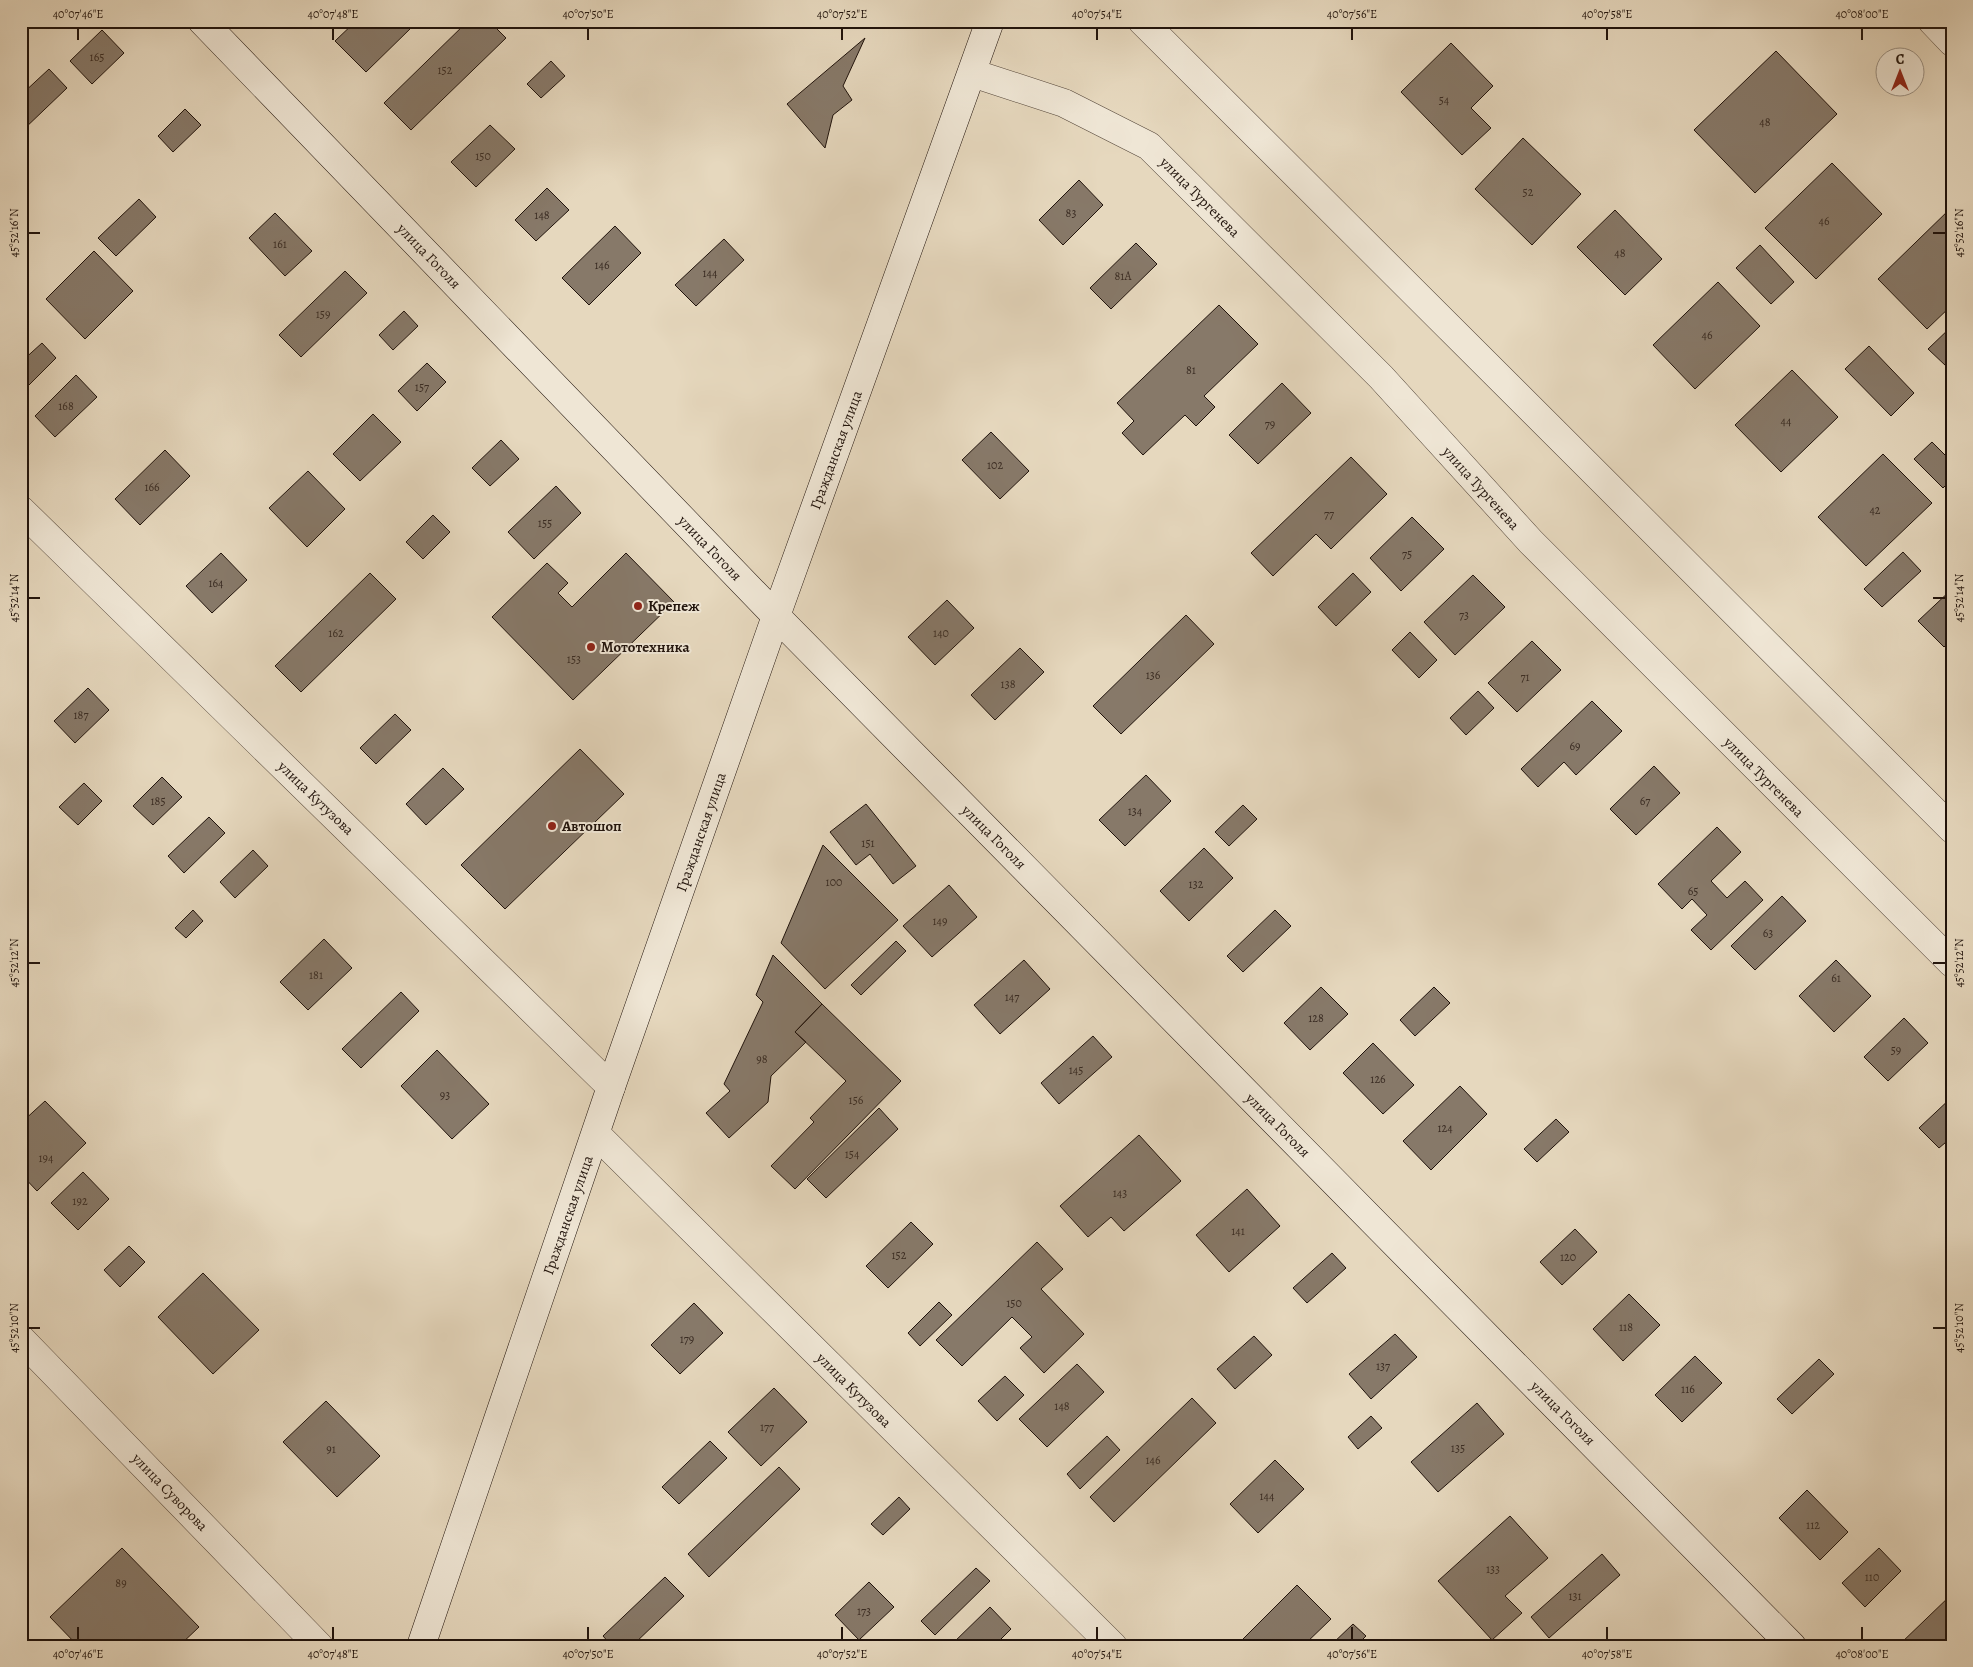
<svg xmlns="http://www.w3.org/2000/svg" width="1973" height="1667" font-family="Alegreya,serif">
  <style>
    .building { fill: #877969; stroke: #20130c }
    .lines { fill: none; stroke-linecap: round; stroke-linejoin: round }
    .street-casing { stroke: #524438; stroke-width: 29 }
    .secondary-casing { stroke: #20130c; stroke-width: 29 }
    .street { stroke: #efe6d5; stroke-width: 28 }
    .secondary { stroke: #efe6d5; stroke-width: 28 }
    .ticks { fill: none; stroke: #20130c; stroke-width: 2 }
    .poi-dot { fill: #8f2418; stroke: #efe6d5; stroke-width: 2 }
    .labels { text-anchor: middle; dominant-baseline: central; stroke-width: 4; stroke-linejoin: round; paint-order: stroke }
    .number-label { font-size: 12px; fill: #3a2c23 }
    .street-label { font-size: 15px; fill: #20130c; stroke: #efe6d5 }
    .poi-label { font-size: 15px; font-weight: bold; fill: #20130c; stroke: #efe6d5; text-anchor: start }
    .neatline { fill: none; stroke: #20130c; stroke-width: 2 }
    .ticks-label { font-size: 12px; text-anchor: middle; fill: #20130c }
  </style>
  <rect width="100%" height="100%" fill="#e6d8be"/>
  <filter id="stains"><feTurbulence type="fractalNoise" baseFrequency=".004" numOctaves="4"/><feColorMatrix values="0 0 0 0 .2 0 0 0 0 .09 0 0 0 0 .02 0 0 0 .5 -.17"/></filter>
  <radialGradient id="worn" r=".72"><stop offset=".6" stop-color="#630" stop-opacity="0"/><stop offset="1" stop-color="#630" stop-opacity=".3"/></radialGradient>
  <path class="building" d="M 356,21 L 407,21 L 412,27 L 366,72 L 335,41 Z
    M 468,21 L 489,21 L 506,38 L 411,130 L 384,103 Z
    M 102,30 L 124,53 L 92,84 L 70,61 Z
    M 865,38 L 843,86 L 852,100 L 833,115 L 825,148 L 787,104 Z
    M 1451,43 L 1493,86 L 1471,108 L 1491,128 L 1462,155 L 1401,92 Z
    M 1776,51 L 1837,114 L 1755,193 L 1694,130 Z
    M 551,61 L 565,76 L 541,98 L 527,84 Z
    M 49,69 L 67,88 L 22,131 L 21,95 Z
    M 185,109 L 201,125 L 173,152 L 158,136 Z
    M 490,125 L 515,149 L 476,187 L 451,162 Z
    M 1523,138 L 1581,194 L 1532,245 L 1475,189 Z
    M 1832,163 L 1882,214 L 1816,279 L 1765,228 Z
    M 1079,180 L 1103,205 L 1063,245 L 1039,220 Z
    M 547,188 L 569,210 L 536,241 L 515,220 Z
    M 139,199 L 156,217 L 116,256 L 98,238 Z
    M 1952,207 L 1952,305 L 1927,329 L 1878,279 Z
    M 1615,210 L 1662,259 L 1625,295 L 1577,247 Z
    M 275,213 L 312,251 L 285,276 L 249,238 Z
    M 21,221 L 28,227 L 21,234 Z
    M 615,226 L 641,253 L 589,305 L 562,278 Z
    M 724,239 L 744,260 L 696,306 L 675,285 Z
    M 1136,243 L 1157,264 L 1111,309 L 1090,288 Z
    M 1760,245 L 1794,282 L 1771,304 L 1736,268 Z
    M 94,251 L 133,291 L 85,339 L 46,299 Z
    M 345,271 L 367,293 L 301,357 L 279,335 Z
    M 1718,282 L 1760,326 L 1695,389 L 1653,345 Z
    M 1219,305 L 1258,344 L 1204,396 L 1215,407 L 1196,426 L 1185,415 L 1143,455 L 1122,433 L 1134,421 L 1117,403 Z
    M 404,311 L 418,326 L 393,350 L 379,335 Z
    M 1952,326 L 1952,360 L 1946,366 L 1928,349 Z
    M 42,343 L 56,358 L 27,387 L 21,381 L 21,362 Z
    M 1869,346 L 1914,393 L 1891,416 L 1845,369 Z
    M 427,363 L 446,382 L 417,411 L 398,391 Z
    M 1792,370 L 1838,417 L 1781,472 L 1735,425 Z
    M 76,375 L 97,397 L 55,437 L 35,416 Z
    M 1282,383 L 1311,413 L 1258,464 L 1229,435 Z
    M 373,414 L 401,442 L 360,481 L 333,454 Z
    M 991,432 L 1029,471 L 1000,499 L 962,460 Z
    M 501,440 L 519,459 L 490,486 L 472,468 Z
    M 1932,442 L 1952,462 L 1952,479 L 1943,488 L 1914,459 Z
    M 165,450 L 190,476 L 140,525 L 115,499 Z
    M 1883,454 L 1932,503 L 1866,566 L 1818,517 Z
    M 1351,457 L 1387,494 L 1331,549 L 1316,534 L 1273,576 L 1251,553 Z
    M 308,471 L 345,509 L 307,547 L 269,508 Z
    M 556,486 L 581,513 L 534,559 L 508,532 Z
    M 433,515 L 450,532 L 423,559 L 406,542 Z
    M 1412,517 L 1444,549 L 1401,591 L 1370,558 Z
    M 1903,552 L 1921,571 L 1882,607 L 1864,589 Z
    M 221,553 L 247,580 L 212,613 L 186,586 Z
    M 626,553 L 674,602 L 573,700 L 492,617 L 547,563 L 568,583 L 558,593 L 572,607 Z
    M 370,573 L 396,599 L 301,692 L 275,666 Z
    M 1353,573 L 1371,592 L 1336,626 L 1318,607 Z
    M 1473,575 L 1505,607 L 1455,655 L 1424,622 Z
    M 1952,589 L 1952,639 L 1944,647 L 1918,621 Z
    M 947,600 L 974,628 L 935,665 L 908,637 Z
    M 1186,615 L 1214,644 L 1121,734 L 1093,706 Z
    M 1410,632 L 1437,660 L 1419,678 L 1392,650 Z
    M 1532,641 L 1561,670 L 1517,712 L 1488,683 Z
    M 1020,648 L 1044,672 L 995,720 L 971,695 Z
    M 88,688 L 109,710 L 75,743 L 54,721 Z
    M 1478,691 L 1494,708 L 1466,735 L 1450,718 Z
    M 1592,701 L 1622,731 L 1576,775 L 1564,762 L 1538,787 L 1521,769 Z
    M 395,714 L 411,730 L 376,764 L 360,748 Z
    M 580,749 L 624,794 L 505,909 L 461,865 Z
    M 1654,766 L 1680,793 L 1636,835 L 1610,809 Z
    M 443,768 L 464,789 L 426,825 L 406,804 Z
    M 1146,775 L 1171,801 L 1125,846 L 1099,820 Z
    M 162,777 L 182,797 L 153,825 L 133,806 Z
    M 84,783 L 102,801 L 78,825 L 59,807 Z
    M 866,804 L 916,866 L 893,884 L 870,854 L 856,865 L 830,832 Z
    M 1243,805 L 1257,819 L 1229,846 L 1215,832 Z
    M 209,817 L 225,833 L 184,873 L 168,856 Z
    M 1717,827 L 1741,852 L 1711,881 L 1727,898 L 1745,881 L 1763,900 L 1711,950 L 1691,930 L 1707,915 L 1692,899 L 1682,909 L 1658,884 Z
    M 823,845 L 898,920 L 825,989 L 781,943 Z
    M 1204,848 L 1233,878 L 1189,921 L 1160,891 Z
    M 253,850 L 268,866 L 235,898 L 220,882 Z
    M 949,885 L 977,917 L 932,957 L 903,926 Z
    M 1782,896 L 1806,921 L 1755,970 L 1731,946 Z
    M 193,910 L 203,921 L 186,938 L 175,928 Z
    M 1275,910 L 1291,926 L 1243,972 L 1227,956 Z
    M 324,939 L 352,968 L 308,1010 L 280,982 Z
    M 896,941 L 906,951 L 861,995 L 851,985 Z
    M 773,955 L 822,1004 L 795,1032 L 806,1042 L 771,1076 L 768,1102 L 729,1138 L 706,1113 L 730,1091 L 724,1084 L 763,1002 L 756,995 Z
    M 1024,960 L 1050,989 L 1000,1034 L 974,1005 Z
    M 1836,960 L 1871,996 L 1834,1032 L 1799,996 Z
    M 1321,987 L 1348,1014 L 1310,1050 L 1284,1023 Z
    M 1434,987 L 1450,1003 L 1415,1036 L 1400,1020 Z
    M 401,992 L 419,1011 L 361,1068 L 342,1049 Z
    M 822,1004 L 901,1081 L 795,1189 L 771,1166 L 814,1122 L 810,1118 L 846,1081 L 795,1032 Z
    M 1904,1018 L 1928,1043 L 1888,1081 L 1864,1057 Z
    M 1093,1036 L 1112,1057 L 1059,1104 L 1041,1083 Z
    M 1373,1043 L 1414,1085 L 1383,1114 L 1343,1073 Z
    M 437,1050 L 489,1104 L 452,1139 L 401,1086 Z
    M 1460,1086 L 1487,1114 L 1431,1170 L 1403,1141 Z
    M 1952,1097 L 1952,1137 L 1939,1148 L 1919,1128 Z
    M 45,1101 L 86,1143 L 37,1191 L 21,1174 L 21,1123 Z
    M 879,1108 L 898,1129 L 826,1198 L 807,1179 Z
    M 1556,1119 L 1569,1132 L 1537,1162 L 1524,1149 Z
    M 1139,1135 L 1181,1181 L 1124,1231 L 1111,1217 L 1088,1237 L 1060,1206 Z
    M 83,1172 L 109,1199 L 78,1230 L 51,1203 Z
    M 1247,1189 L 1280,1226 L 1229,1272 L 1196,1235 Z
    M 911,1222 L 933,1244 L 888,1288 L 866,1266 Z
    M 1575,1229 L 1597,1252 L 1562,1285 L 1540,1262 Z
    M 1037,1242 L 1063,1269 L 1041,1289 L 1084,1334 L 1044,1373 L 1020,1348 L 1032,1337 L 1012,1317 L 962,1366 L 936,1340 Z
    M 129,1246 L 145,1262 L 120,1287 L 104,1270 Z
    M 1332,1253 L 1346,1268 L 1307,1303 L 1293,1288 Z
    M 203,1273 L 259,1330 L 213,1374 L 158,1317 Z
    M 1629,1294 L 1660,1325 L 1623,1361 L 1593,1329 Z
    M 939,1302 L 952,1315 L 920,1346 L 908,1333 Z
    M 694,1303 L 723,1333 L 680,1374 L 651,1345 Z
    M 1395,1334 L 1417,1357 L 1371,1399 L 1349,1374 Z
    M 1254,1336 L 1272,1355 L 1235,1389 L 1217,1369 Z
    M 1695,1356 L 1722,1383 L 1682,1422 L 1655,1395 Z
    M 1819,1359 L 1834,1374 L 1792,1414 L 1777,1399 Z
    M 1077,1364 L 1104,1392 L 1047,1447 L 1019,1419 Z
    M 1005,1376 L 1024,1395 L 997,1421 L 978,1401 Z
    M 774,1388 L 807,1422 L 761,1466 L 728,1432 Z
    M 1192,1398 L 1216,1423 L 1114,1522 L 1090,1497 Z
    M 326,1401 L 380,1456 L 337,1497 L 283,1442 Z
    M 1477,1403 L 1504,1434 L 1438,1492 L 1411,1462 Z
    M 1371,1416 L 1382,1428 L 1358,1449 L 1348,1437 Z
    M 1107,1436 L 1120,1450 L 1080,1489 L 1067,1474 Z
    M 710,1441 L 727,1458 L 679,1504 L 662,1487 Z
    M 1275,1460 L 1304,1489 L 1258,1533 L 1230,1504 Z
    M 779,1467 L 800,1489 L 709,1577 L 688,1554 Z
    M 1807,1490 L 1848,1532 L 1820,1560 L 1779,1518 Z
    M 899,1497 L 910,1509 L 883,1535 L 871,1524 Z
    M 1510,1516 L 1548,1558 L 1505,1596 L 1522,1613 L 1492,1640 L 1438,1581 Z
    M 122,1548 L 199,1627 L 179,1646 L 78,1646 L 50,1617 Z
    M 1879,1548 L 1901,1571 L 1865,1607 L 1842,1583 Z
    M 1602,1554 L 1620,1575 L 1549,1638 L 1531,1617 Z
    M 976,1568 L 990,1581 L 935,1635 L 921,1621 Z
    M 665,1577 L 684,1596 L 632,1646 L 612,1646 L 603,1636 Z
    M 869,1582 L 894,1607 L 859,1640 L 835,1615 Z
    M 1297,1585 L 1331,1619 L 1303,1646 L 1236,1646 Z
    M 1952,1594 L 1952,1646 L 1902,1646 L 1900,1644 Z
    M 990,1607 L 1011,1629 L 994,1646 L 950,1646 Z
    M 1353,1624 L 1366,1636 L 1356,1646 L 1330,1646 Z
    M 573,1640 L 579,1646 L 567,1646 Z"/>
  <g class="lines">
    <defs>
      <path id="street" d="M 1142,21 L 1952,829
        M 1932,21 L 1952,42
        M 972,73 L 1064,103 L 1149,146 L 1381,377 L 1531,542 L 1952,963
        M 21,510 L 611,1087
        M 596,1134 L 1113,1646
        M 21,1339 L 319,1646"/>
      <path id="secondary" d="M 202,21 L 776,616 L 1792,1646
        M 421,1646 L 611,1087 L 776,616 L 990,21"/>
    </defs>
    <use href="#street" class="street-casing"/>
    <use href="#secondary" class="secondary-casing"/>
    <use href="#street" class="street"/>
    <use href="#secondary" class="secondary"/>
  </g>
  <path class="ticks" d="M 78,28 L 78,40M 333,28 L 333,40M 588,28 L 588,40M 842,28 L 842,40M 1097,28 L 1097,40M 1352,28 L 1352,40M 1607,28 L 1607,40M 1862,28 L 1862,40M 28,233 L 40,233M 1933,233 L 1946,233M 28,598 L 40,598M 1933,598 L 1946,598M 28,963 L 40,963M 1933,963 L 1946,963M 28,1328 L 40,1328M 1933,1328 L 1946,1328M 78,1627 L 78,1640M 333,1627 L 333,1640M 588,1627 L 588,1640M 842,1627 L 842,1640M 1097,1627 L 1097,1640M 1352,1627 L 1352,1640M 1607,1627 L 1607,1640M 1862,1627 L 1862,1640"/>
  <g class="poi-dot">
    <circle cx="638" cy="606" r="5"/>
    <circle cx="591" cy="647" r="5"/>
    <circle cx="552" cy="826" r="5"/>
  </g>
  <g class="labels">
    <g class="number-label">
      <text x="97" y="57">165</text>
      <text x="445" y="70">152</text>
      <text x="1444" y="100">54</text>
      <text x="1765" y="122">48</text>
      <text x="483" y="156">150</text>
      <text x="1528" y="192">52</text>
      <text x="1071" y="213">83</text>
      <text x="542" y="215">148</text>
      <text x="1824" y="221">46</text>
      <text x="280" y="244">161</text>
      <text x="1620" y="253">48</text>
      <text x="602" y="265">146</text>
      <text x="710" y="273">144</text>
      <text x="1123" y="276">81А</text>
      <text x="323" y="314">159</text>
      <text x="1707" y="335">46</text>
      <text x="1191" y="370">81</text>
      <text x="422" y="387">157</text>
      <text x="66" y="406">168</text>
      <text x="1786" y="421">44</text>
      <text x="1270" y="424">79</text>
      <text x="995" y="465">102</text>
      <text x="152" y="487">166</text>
      <text x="1875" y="510">42</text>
      <text x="1329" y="514">77</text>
      <text x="545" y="523">155</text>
      <text x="1407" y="554">75</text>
      <text x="216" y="583">164</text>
      <text x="1464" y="615">73</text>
      <text x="336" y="633">162</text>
      <text x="941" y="633">140</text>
      <text x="574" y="659">153</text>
      <text x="1153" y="675">136</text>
      <text x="1525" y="677">71</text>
      <text x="1008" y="684">138</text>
      <text x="81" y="715">187</text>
      <text x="1575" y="746">69</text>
      <text x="158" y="801">185</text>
      <text x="1645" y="801">67</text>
      <text x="1135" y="811">134</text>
      <text x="868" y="843">151</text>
      <text x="834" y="882">100</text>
      <text x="1196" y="884">132</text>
      <text x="1693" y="891">65</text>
      <text x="940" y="921">149</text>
      <text x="1768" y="933">63</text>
      <text x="316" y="975">181</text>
      <text x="1836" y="978">61</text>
      <text x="1012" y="997">147</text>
      <text x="1316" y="1018">128</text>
      <text x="1896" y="1050">59</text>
      <text x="762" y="1059">98</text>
      <text x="1076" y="1070">145</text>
      <text x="1378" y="1079">126</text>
      <text x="445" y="1095">93</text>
      <text x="856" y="1100">156</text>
      <text x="1445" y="1128">124</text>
      <text x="852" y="1154">154</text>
      <text x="46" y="1158">194</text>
      <text x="1120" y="1193">143</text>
      <text x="80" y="1201">192</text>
      <text x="1238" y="1231">141</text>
      <text x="899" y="1255">152</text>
      <text x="1568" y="1257">120</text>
      <text x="1014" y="1303">150</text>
      <text x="1626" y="1327">118</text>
      <text x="687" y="1339">179</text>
      <text x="1383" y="1366">137</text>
      <text x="1688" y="1389">116</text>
      <text x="1062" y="1406">148</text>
      <text x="767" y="1427">177</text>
      <text x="1458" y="1448">135</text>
      <text x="331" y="1449">91</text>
      <text x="1153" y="1460">146</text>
      <text x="1267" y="1496">144</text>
      <text x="1813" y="1525">112</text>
      <text x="1493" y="1569">133</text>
      <text x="1872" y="1577">110</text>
      <text x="121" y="1583">89</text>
      <text x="1575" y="1596">131</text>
      <text x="864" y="1611">173</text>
    </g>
    <g class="street-label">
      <text transform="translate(1200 197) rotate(45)">улица Тургенева</text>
      <text transform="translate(429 256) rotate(46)">улица Гоголя</text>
      <text transform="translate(836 450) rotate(-70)">Гражданская улица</text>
      <text transform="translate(1481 488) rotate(48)">улица Тургенева</text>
      <text transform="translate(710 548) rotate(46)">улица Гоголя</text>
      <text transform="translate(1764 777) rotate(45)">улица Тургенева</text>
      <text transform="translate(316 798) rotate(44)">улица Кутузова</text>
      <text transform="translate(701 832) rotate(-71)">Гражданская улица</text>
      <text transform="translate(994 837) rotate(45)">улица Гоголя</text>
      <text transform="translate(1278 1125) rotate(45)">улица Гоголя</text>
      <text transform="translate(568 1215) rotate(-71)">Гражданская улица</text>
      <text transform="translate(854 1390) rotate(45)">улица Кутузова</text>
      <text transform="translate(1563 1413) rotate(45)">улица Гоголя</text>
      <text transform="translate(170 1492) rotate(46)">улица Суворова</text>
    </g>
    <g class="poi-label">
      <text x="648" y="606">Крепеж</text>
      <text x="601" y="647">Мототехника</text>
      <text x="562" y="826">Автошоп</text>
    </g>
  </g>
  <rect width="1973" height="1667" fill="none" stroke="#e6d8be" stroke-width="55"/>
  <g transform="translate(1900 72)"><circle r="24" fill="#efe6d5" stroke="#9c9285"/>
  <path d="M0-4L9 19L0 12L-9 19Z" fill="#8f2418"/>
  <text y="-8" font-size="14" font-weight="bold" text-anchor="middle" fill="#20130c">С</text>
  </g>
  <rect x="28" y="28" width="1918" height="1612" class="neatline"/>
  <g class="ticks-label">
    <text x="78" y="18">40°07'46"E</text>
    <text x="333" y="18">40°07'48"E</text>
    <text x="588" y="18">40°07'50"E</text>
    <text x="842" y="18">40°07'52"E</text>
    <text x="1097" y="18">40°07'54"E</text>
    <text x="1352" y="18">40°07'56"E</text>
    <text x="1607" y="18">40°07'58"E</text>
    <text x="1862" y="18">40°08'00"E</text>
    <text transform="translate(14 233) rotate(-90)" y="4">45°52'16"N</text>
    <text transform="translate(1959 233) rotate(-90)" y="4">45°52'16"N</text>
    <text transform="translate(14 598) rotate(-90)" y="4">45°52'14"N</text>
    <text transform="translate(1959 598) rotate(-90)" y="4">45°52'14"N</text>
    <text transform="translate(14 963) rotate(-90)" y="4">45°52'12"N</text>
    <text transform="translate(1959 963) rotate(-90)" y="4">45°52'12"N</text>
    <text transform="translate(14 1328) rotate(-90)" y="4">45°52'10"N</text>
    <text transform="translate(1959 1328) rotate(-90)" y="4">45°52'10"N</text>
    <text x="78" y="1658">40°07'46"E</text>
    <text x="333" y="1658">40°07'48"E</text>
    <text x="588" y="1658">40°07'50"E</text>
    <text x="842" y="1658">40°07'52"E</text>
    <text x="1097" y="1658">40°07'54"E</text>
    <text x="1352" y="1658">40°07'56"E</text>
    <text x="1607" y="1658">40°07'58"E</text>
    <text x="1862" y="1658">40°08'00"E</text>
  </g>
  <rect width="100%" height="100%" filter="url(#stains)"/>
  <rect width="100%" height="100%" fill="url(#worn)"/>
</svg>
